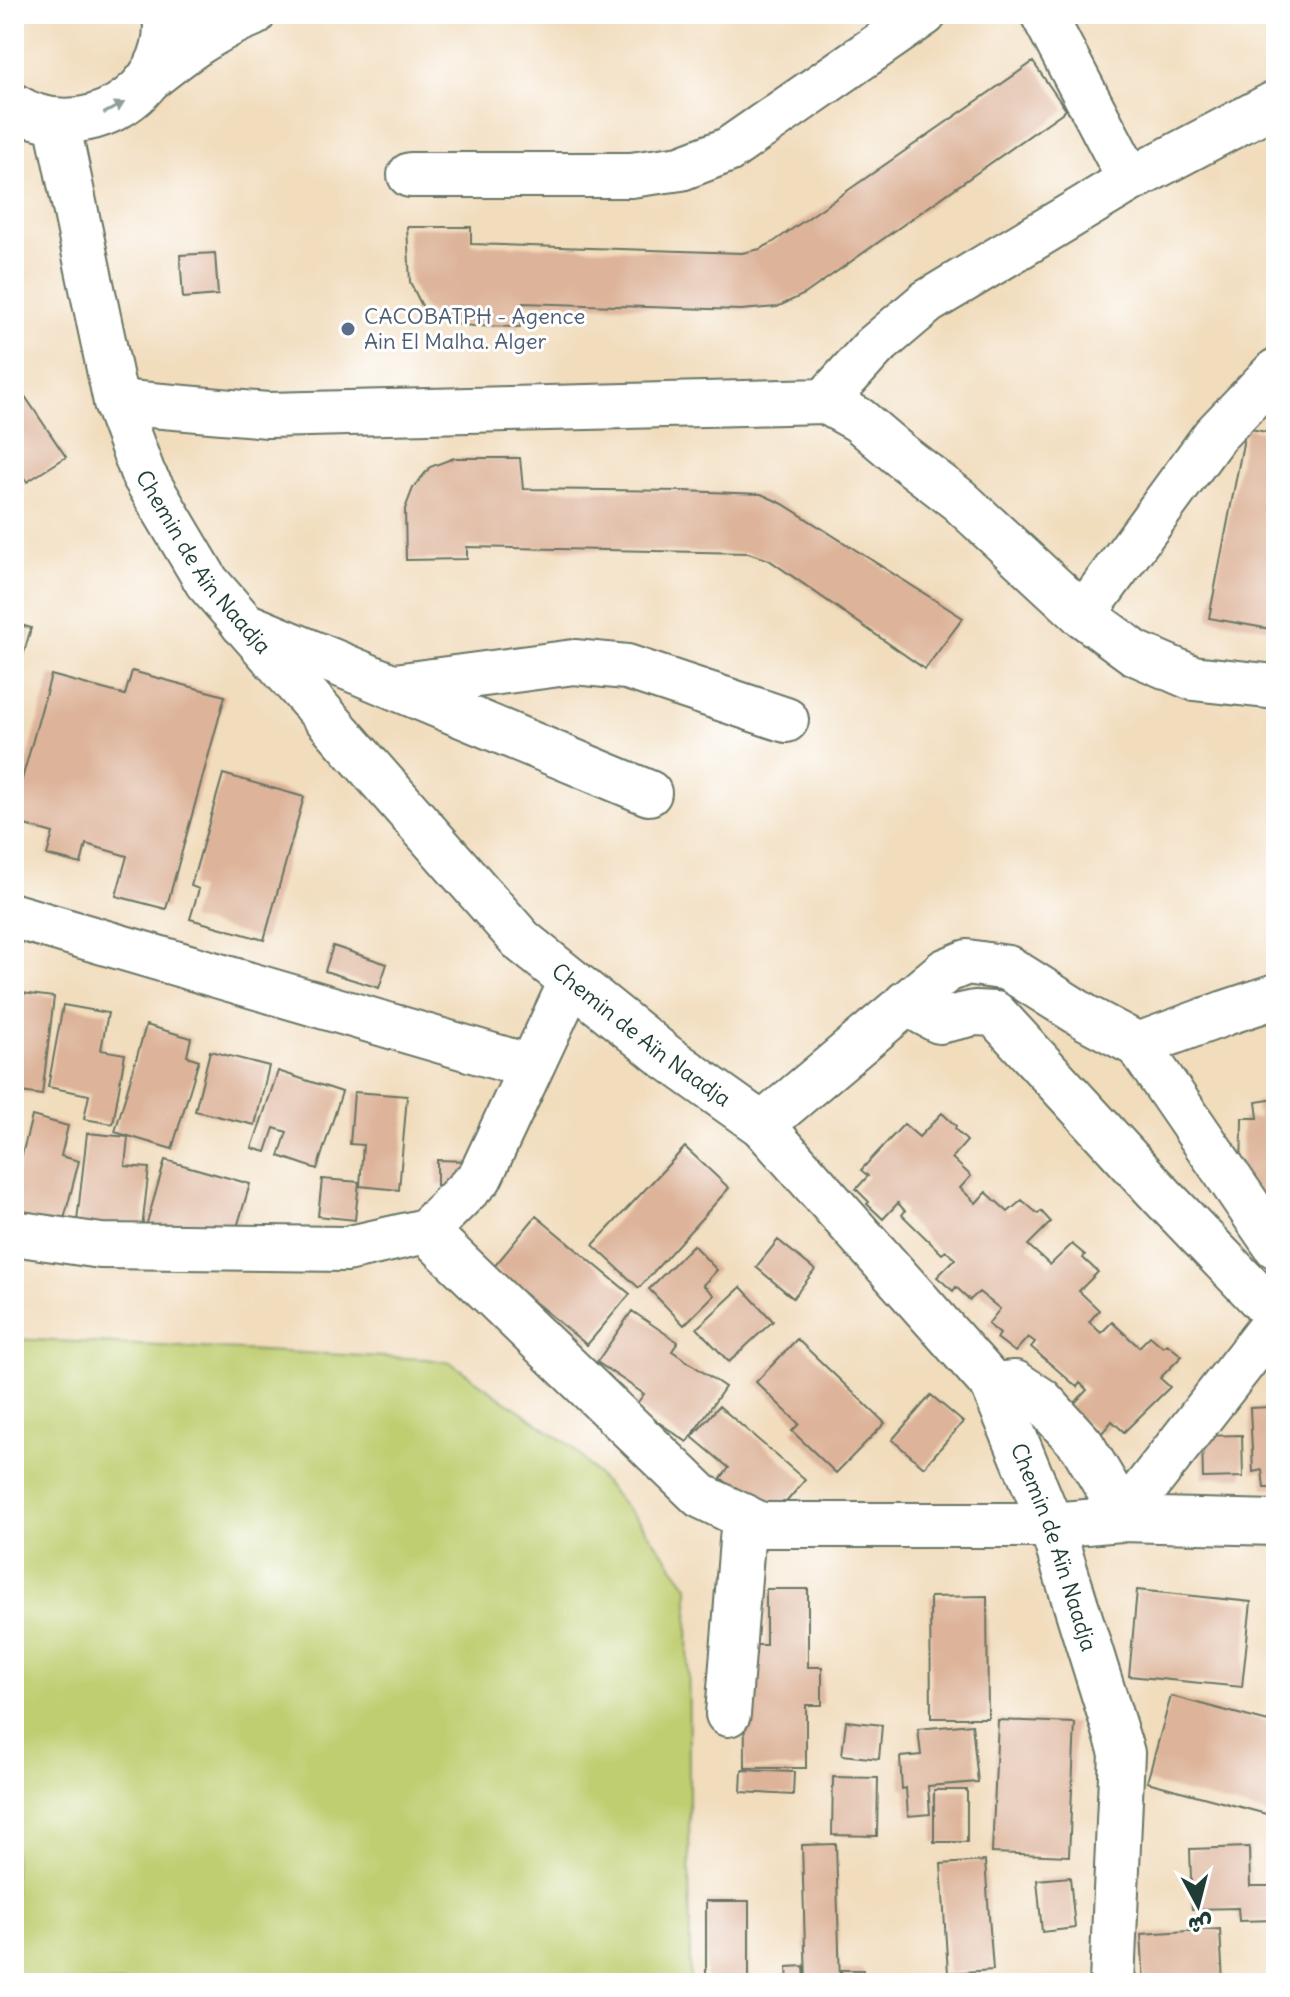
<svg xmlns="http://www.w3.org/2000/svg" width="1290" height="1997" font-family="Delius,'Playpen Sans Arabic',sans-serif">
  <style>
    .green { fill: #bfce71; stroke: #6f8652; stroke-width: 2 }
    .building { fill: #ddb399 }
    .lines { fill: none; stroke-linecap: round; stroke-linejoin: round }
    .minor-casing { stroke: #687564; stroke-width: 48 }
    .major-casing { stroke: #687564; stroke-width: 48 }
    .minor { stroke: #fff; stroke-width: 44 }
    .major { stroke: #fff; stroke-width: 44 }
    .oneway { fill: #8f9e9a }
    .service-dot { fill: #5c6f8a; stroke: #fff; stroke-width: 3 }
    .labels { text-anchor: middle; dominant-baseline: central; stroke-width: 6; stroke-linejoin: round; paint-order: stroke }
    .service-label { font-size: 22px; fill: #4e5e75; stroke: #fff; text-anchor: start }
    .street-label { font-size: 22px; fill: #1f3d34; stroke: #fff }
  </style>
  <rect width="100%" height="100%" fill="#fff"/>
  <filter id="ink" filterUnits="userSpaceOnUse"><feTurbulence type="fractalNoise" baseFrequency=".0125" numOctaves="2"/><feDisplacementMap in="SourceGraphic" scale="16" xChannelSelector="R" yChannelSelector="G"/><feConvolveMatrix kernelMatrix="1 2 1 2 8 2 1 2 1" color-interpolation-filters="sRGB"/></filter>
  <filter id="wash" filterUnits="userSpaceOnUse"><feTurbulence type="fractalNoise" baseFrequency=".006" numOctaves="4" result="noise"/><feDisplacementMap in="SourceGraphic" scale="32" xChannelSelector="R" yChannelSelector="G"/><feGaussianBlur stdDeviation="1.8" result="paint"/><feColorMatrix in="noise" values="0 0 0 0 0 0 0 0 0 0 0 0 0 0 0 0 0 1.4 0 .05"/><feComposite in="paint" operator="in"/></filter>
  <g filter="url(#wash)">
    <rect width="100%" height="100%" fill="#f1dcbc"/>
    <path class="green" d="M 14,1339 L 427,1359 L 451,1363 L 572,1447 L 643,1526 L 688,1586 L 690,1983 L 14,1983 Z"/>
    <g id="blocks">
      <path class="building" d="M 1033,62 L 1066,110 L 805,294 L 777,307 L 741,310 L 523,303 L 520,327 L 474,326 L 447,323 L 423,308 L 410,282 L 407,227 L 471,227 L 471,244 L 742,253 L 760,249 L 772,243 Z
        M 215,253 L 218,295 L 183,298 L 180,255 Z
        M 14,380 L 66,457 L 27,482 L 16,466 L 14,467 Z
        M 1246,428 L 1276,434 L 1276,630 L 1209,618 Z
        M 454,458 L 520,458 L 523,489 L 683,491 L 761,494 L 783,504 L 963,618 L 925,669 L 769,560 L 748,553 L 467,547 L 467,559 L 406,560 L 405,509 L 413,488 L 430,467 Z
        M 14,623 L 31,628 L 15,684 L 14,684 Z
        M 132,671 L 225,696 L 166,909 L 116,896 L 127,856 L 86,844 L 81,864 L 47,855 L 53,833 L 14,822 L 14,808 L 51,675 L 125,695 Z
        M 223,774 L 304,797 L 264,940 L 190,919 L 199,889 L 191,886 Z
        M 333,946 L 387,964 L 379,988 L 325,971 Z
        M 14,992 L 54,997 L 42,1095 L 14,1091 Z
        M 63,1005 L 108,1013 L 101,1050 L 125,1054 L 113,1124 L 84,1119 L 89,1095 L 48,1087 Z
        M 146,1025 L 191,1038 L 187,1056 L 199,1060 L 172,1149 L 115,1132 Z
        M 210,1051 L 269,1066 L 255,1125 L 195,1111 Z
        M 278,1071 L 342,1092 L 317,1169 L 279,1156 L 287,1132 L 274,1128 L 266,1152 L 252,1148 Z
        M 354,1092 L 407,1096 L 399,1190 L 360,1186 L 363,1145 L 350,1144 Z
        M 1276,1099 L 1276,1206 L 1275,1206 L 1241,1183 L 1242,1118 L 1258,1118 L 1256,1102 Z
        M 942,1113 L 956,1126 L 955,1129 L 967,1141 L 952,1158 L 971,1176 L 960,1188 L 976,1203 L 986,1192 L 1008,1212 L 1022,1200 L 1038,1214 L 1041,1211 L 1051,1222 L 1028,1245 L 1050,1265 L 1072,1244 L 1085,1255 L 1083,1258 L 1098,1272 L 1079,1291 L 1099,1310 L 1089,1322 L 1101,1333 L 1112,1322 L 1139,1347 L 1150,1336 L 1163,1347 L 1167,1344 L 1182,1356 L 1160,1378 L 1170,1387 L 1124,1432 L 1112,1421 L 1102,1433 L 1068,1410 L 1087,1390 L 1080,1383 L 1077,1387 L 1031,1347 L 1035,1342 L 1028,1337 L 1015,1352 L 997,1338 L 1000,1334 L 988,1324 L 1000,1309 L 979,1292 L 970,1300 L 956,1287 L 953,1291 L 937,1277 L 955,1259 L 946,1251 L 942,1254 L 902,1215 L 905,1211 L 898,1203 L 883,1219 L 867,1204 L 869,1202 L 856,1189 L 868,1176 L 861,1170 L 904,1124 L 919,1137 Z
        M 32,1116 L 68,1126 L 61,1156 L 79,1161 L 60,1235 L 14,1223 L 14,1186 Z
        M 87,1133 L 128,1137 L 125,1166 L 149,1168 L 140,1246 L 75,1239 Z
        M 685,1147 L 729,1188 L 639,1288 L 593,1245 Z
        M 165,1160 L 250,1184 L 226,1264 L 142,1240 Z
        M 437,1160 L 469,1161 L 469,1186 L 437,1185 Z
        M 322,1179 L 359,1182 L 355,1220 L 318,1216 Z
        M 536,1216 L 630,1294 L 587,1345 L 493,1268 Z
        M 778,1240 L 815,1270 L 793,1298 L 756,1267 Z
        M 693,1245 L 717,1270 L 703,1285 L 714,1295 L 684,1325 L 649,1289 Z
        M 741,1287 L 773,1321 L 729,1362 L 697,1328 Z
        M 632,1311 L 678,1342 L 672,1351 L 725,1387 L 687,1442 L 635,1406 L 644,1394 L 597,1362 Z
        M 797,1339 L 885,1423 L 836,1473 L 792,1431 L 799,1424 L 756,1382 Z
        M 1270,1374 L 1276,1374 L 1276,1488 L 1264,1488 L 1262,1470 L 1253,1472 L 1250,1408 L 1270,1407 Z
        M 931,1395 L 963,1422 L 924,1467 L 892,1440 Z
        M 719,1406 L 805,1480 L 771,1520 L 721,1478 L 729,1468 L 692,1437 Z
        M 1242,1435 L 1243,1477 L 1203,1478 L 1202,1436 Z
        M 766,1589 L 808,1589 L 808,1667 L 822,1667 L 822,1705 L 806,1705 L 806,1768 L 745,1768 L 744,1645 L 766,1645 Z
        M 1137,1590 L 1251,1602 L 1242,1687 L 1129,1676 Z
        M 987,1596 L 988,1718 L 931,1718 L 930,1597 Z
        M 1171,1696 L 1276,1724 L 1276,1793 L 1270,1815 L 1147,1782 Z
        M 998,1720 L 1075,1723 L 1069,1856 L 992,1853 Z
        M 846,1721 L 882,1725 L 879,1759 L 842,1755 Z
        M 972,1724 L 978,1782 L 928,1786 L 930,1814 L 908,1816 L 906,1788 L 902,1789 L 900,1757 L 921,1755 L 918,1729 Z
        M 742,1770 L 794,1772 L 793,1795 L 741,1792 Z
        M 833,1777 L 878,1778 L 877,1836 L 832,1835 Z
        M 934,1790 L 967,1790 L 967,1842 L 934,1842 Z
        M 836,1844 L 840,1983 L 806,1983 L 802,1845 Z
        M 1249,1847 L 1250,1886 L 1276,1886 L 1276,1920 L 1239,1921 L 1238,1908 L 1192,1909 L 1190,1849 Z
        M 985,1861 L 993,1970 L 948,1973 L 941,1864 Z
        M 1070,1877 L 1075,1928 L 1042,1932 L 1037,1880 Z
        M 706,1901 L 749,1901 L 749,1983 L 706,1983 Z
        M 1220,1929 L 1223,1983 L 1144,1983 L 1141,1934 Z
        M 804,1966 L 805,1983 L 788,1983 L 787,1967 Z
        M 841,1970 L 863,1970 L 864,1983 L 842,1983 Z"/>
    </g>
  </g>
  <g filter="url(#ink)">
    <use href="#blocks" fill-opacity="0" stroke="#687564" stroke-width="2"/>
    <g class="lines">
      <defs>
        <path id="minor" d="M 1043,14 L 1130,180
          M 410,175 L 631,175 L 681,168 L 728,150 L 924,14
          M 825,401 L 874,347 L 927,302 L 1130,180 L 1276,103
          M 116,402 L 268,415 L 825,401 L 859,420 L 899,454 L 959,500 L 1083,615 L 1135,653 L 1193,678 L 1276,687
          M 1083,615 L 1214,436 L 1276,371
          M 243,624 L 649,793
          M 395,686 L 574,662 L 627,667 L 786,720
          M 14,916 L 531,1067
          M 906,1003 L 939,1021 L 975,1013 L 995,1014 L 1162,1196 L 1276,1315
          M 1138,1045 L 1276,1246
          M 762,1125 L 945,971 L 967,962 L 1008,968 L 1087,1018 L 1138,1045 L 1225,1013 L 1276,996
          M 426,1231 L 701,1496 L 761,1525 L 1051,1525 L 1121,1519 L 1276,1523
          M 14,1233 L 101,1246 L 346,1249 L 426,1231 L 480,1177 L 571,982
          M 993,1385 L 1015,1383 L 1041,1400 L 1082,1445 L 1111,1494 L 1121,1519 L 1276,1320
          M 728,1714 L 744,1516"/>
        <g id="major">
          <path d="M 148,80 C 182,53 212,30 253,14"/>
          <path d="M 14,106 C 80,148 176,95 165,14"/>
          <path id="s1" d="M 57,122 L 116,402 L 143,474 L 207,582 L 522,941 L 665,1056 L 762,1125 L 993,1385 L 1051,1525 L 1122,1753 L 1112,1983"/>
        </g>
      </defs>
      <use href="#minor" class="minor-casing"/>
      <use href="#major" class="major-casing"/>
      <use href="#minor" class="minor"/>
      <use href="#major" class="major"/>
    </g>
    <defs><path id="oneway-solid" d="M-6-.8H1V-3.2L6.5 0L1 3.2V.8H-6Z" transform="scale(2)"/></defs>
    <use class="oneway" href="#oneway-solid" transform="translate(114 108) rotate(-28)"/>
  </g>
  <circle class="service-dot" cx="348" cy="329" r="8"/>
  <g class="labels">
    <g class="service-label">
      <text x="364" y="316">CACOBATPH - Agence<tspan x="364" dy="25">Ain El Malha. Alger</tspan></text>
    </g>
    <g class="street-label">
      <text stroke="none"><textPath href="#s1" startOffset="470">Chemin de Aïn Naadja</textPath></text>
      <text stroke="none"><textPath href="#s1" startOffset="1118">Chemin de Aïn Naadja</textPath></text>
      <text stroke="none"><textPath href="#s1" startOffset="1790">Chemin de Aïn Naadja</textPath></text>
    </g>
  </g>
  <rect width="1290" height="1997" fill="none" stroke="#fff" stroke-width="48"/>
  <g transform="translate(1198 1905) rotate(173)" stroke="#ffffff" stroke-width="6" paint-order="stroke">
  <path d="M0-6L14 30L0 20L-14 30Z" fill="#1f3d34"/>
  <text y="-12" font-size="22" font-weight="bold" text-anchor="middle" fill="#1f3d34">ش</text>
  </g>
</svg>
